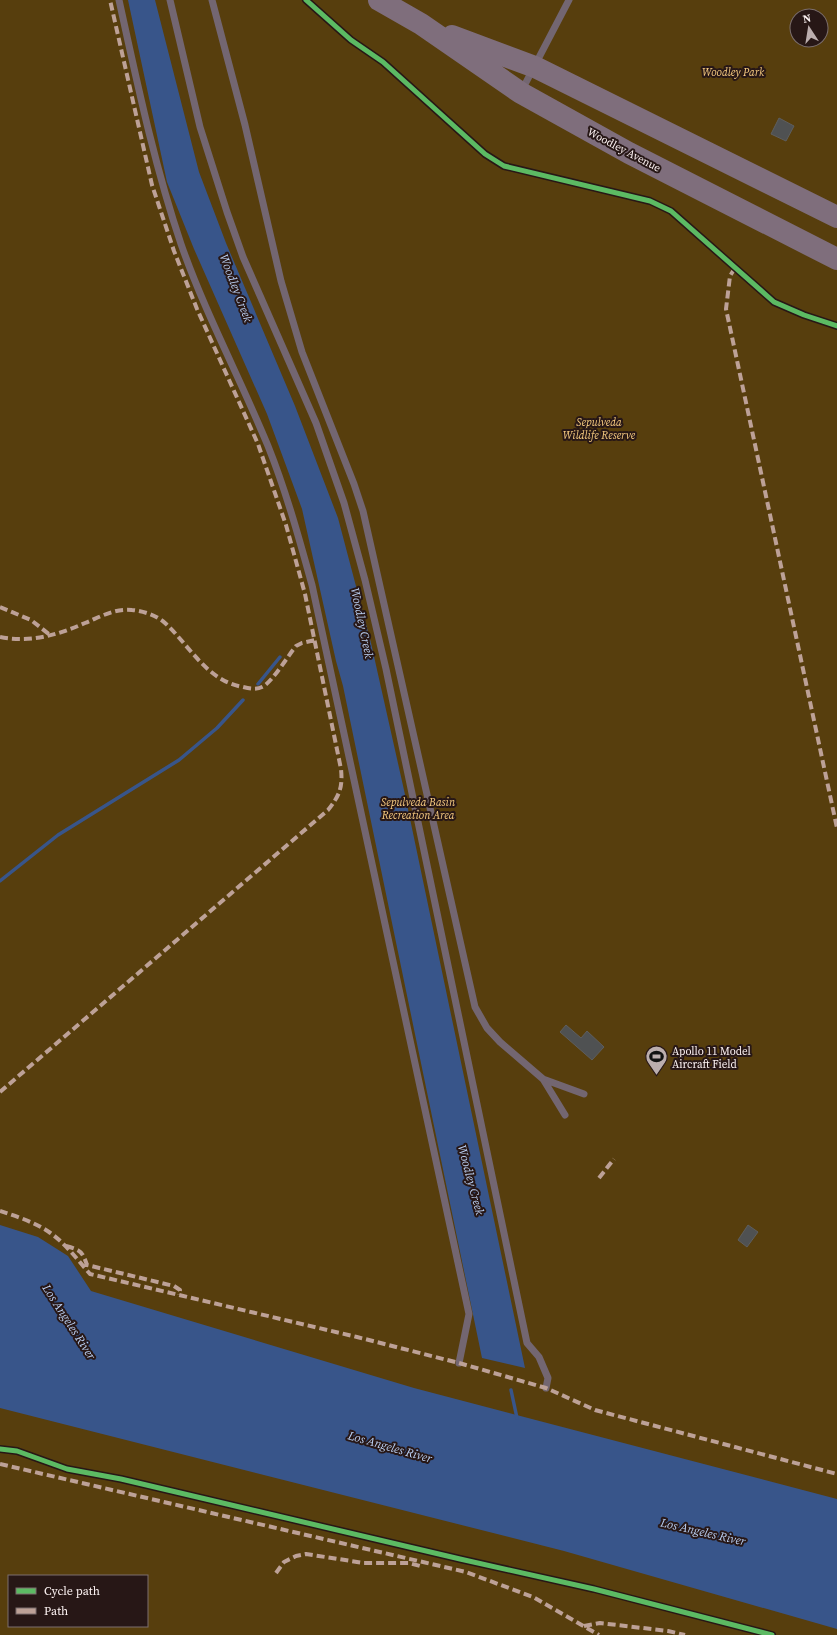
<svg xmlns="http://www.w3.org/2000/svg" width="837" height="1635" font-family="'Source Serif 4',serif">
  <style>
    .green { fill: #573e0d; fill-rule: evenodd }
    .water { fill: #38558a }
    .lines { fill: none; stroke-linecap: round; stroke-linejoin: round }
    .stream { stroke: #38558a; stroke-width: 3.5 }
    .building { fill: #4f5152; stroke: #5e5e5e }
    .service { stroke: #736671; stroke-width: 7 }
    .primary { stroke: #7f6e7c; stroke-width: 22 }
    .quiet { stroke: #bda197; stroke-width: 4; stroke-dasharray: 8 4; stroke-linecap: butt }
    .cycleway-casing { stroke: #271716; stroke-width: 8 }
    .cycleway { stroke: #5cba63; stroke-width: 5 }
    .labels { text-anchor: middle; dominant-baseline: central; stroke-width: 4; stroke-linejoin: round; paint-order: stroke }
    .park-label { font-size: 11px; font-style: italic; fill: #f8cc81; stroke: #271716 }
    .street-label { font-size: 11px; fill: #fcf2f2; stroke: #271716 }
    .poi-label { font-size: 11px; fill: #fcf2f2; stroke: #271716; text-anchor: start }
    .water-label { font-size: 12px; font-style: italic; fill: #bbd0f3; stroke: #271716 }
  </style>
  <rect width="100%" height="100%" fill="#433030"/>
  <path class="green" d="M 0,0 L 837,0 L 837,1635 L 0,1635 ZM 797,16 L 821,16 L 821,40 L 797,40 ZM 9,1576 L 147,1576 L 147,1626 L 9,1626 Z"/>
  <path class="water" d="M 128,0 L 155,0 L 199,172 L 226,243 L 295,406 L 338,518 L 371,643 L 404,790 L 525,1368 L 482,1358 L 343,686 L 336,661 L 302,509 L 267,414 L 194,249 L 167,182 Z
    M 0,1225 L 38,1237 L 68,1256 L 91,1291 L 414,1388 L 837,1499 L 837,1629 L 564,1551 L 0,1408 Z"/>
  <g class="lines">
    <path class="stream" d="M 258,684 L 280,657
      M 0,881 L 58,835 L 179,760 L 217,728 L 243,700
      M 511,1390 L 517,1418"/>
  </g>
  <path class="building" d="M 779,118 L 794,126 L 786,141 L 771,134 Z
    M 566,1025 L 581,1038 L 587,1031 L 604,1047 L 592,1060 L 560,1032 Z
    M 748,1225 L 758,1232 L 747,1247 L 738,1240 Z"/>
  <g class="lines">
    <path class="service" d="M 119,0 C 137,82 154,164 181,244 C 205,313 240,378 268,446 C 286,491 299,538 312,585 L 469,1314 L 459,1363
      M 170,0 L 200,127 L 227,212 L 243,257 L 316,423 L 344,503 L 365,580 L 386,669 L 527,1343 L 539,1357 L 548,1378 L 546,1388
      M 212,0 L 245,125 L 281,281 L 302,352 L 354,484 L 363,511 L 475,1007 L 487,1028 L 500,1042 L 543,1079 L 565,1115
      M 522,90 L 569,0
      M 543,1079 L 584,1094"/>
    <path class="primary" d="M 379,0 L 421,24 L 521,93 L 629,153 L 837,259
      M 452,36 L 535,67 L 837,217"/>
    <path class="quiet" d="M 735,268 L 730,276 L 726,309 L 837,828
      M 0,607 L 31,620 L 50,635
      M 0,637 C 30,643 58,635 85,623 C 100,617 115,608 132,610 C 143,611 156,615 165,623 C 190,646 207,681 243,687 C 251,689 257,690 264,686 C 274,679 288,656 296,646 L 302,643 L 315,640
      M 0,1092 L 328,810 C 339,796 343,788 341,769 L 305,594 L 286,525 L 258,444 L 197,309 L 174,251 L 152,185 L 110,0
      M 599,1178 L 614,1159
      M 0,1211 C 16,1216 34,1222 49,1232 C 65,1243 77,1259 90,1274 L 357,1337 L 459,1363 L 546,1388 L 595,1410 L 837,1474
      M 66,1246 C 81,1250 82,1251 87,1265 L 174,1286 L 180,1290 L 179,1295
      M 0,1464 L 466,1572 L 533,1597 L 599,1635
      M 276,1573 L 284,1562 L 296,1556 L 306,1554 L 364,1563 L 409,1563 L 420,1566
      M 584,1626 L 600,1623 L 668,1631 L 685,1635"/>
    <defs>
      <path id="cycleway" d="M 306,0 L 351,40 L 383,62 L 485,154 L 504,166 L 650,201 L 671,211 L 774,302 L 804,315 L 837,326
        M 0,1449 L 17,1451 L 67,1469 L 121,1479 L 460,1559 L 594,1589 L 772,1635"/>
    </defs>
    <use href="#cycleway" class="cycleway-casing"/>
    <use href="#cycleway" class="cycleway"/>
  </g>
  <defs>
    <symbol id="stadium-pin" viewBox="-11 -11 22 30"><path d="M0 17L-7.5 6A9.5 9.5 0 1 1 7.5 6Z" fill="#bbaeae" stroke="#271716"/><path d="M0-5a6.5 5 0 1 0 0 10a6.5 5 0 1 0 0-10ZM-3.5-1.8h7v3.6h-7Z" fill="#111"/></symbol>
  </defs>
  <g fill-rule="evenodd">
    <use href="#stadium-pin" x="644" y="1044" width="25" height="34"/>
  </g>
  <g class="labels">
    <g class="park-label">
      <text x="733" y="72">Woodley Park</text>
      <text x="599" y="422">Sepulveda<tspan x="599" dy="13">Wildlife Reserve</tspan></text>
      <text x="418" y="802">Sepulveda Basin<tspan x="418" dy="13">Recreation Area</tspan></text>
    </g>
    <g class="street-label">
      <text transform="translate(624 150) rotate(28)">Woodley Avenue</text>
    </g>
    <g class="poi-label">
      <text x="672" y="1051">Apollo 11 Model<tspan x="672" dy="13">Aircraft Field</tspan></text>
    </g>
    <g class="water-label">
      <text transform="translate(236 288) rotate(69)">Woodley Creek</text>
      <text transform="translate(362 623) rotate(78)">Woodley Creek</text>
      <text transform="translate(471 1180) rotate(75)">Woodley Creek</text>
      <text transform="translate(69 1322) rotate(57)">Los Angeles River</text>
      <text transform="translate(390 1447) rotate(16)">Los Angeles River</text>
      <text transform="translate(703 1532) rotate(13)">Los Angeles River</text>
    </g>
  </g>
  <rect x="8" y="1575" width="140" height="52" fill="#271716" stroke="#7c6f6e"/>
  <rect x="16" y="1588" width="20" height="6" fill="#5cba63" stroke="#7c6f6e"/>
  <text x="44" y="1595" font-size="12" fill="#fcf2f2">Cycle path</text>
  <rect x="16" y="1608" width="20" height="6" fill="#bda197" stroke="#7c6f6e"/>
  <text x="44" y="1615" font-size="12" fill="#fcf2f2">Path</text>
  <g transform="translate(809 28) rotate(348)"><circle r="19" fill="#271716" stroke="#7c6f6e"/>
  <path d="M0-3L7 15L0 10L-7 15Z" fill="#bbaeae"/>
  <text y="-6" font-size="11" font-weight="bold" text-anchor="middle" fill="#fcf2f2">N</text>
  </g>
</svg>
